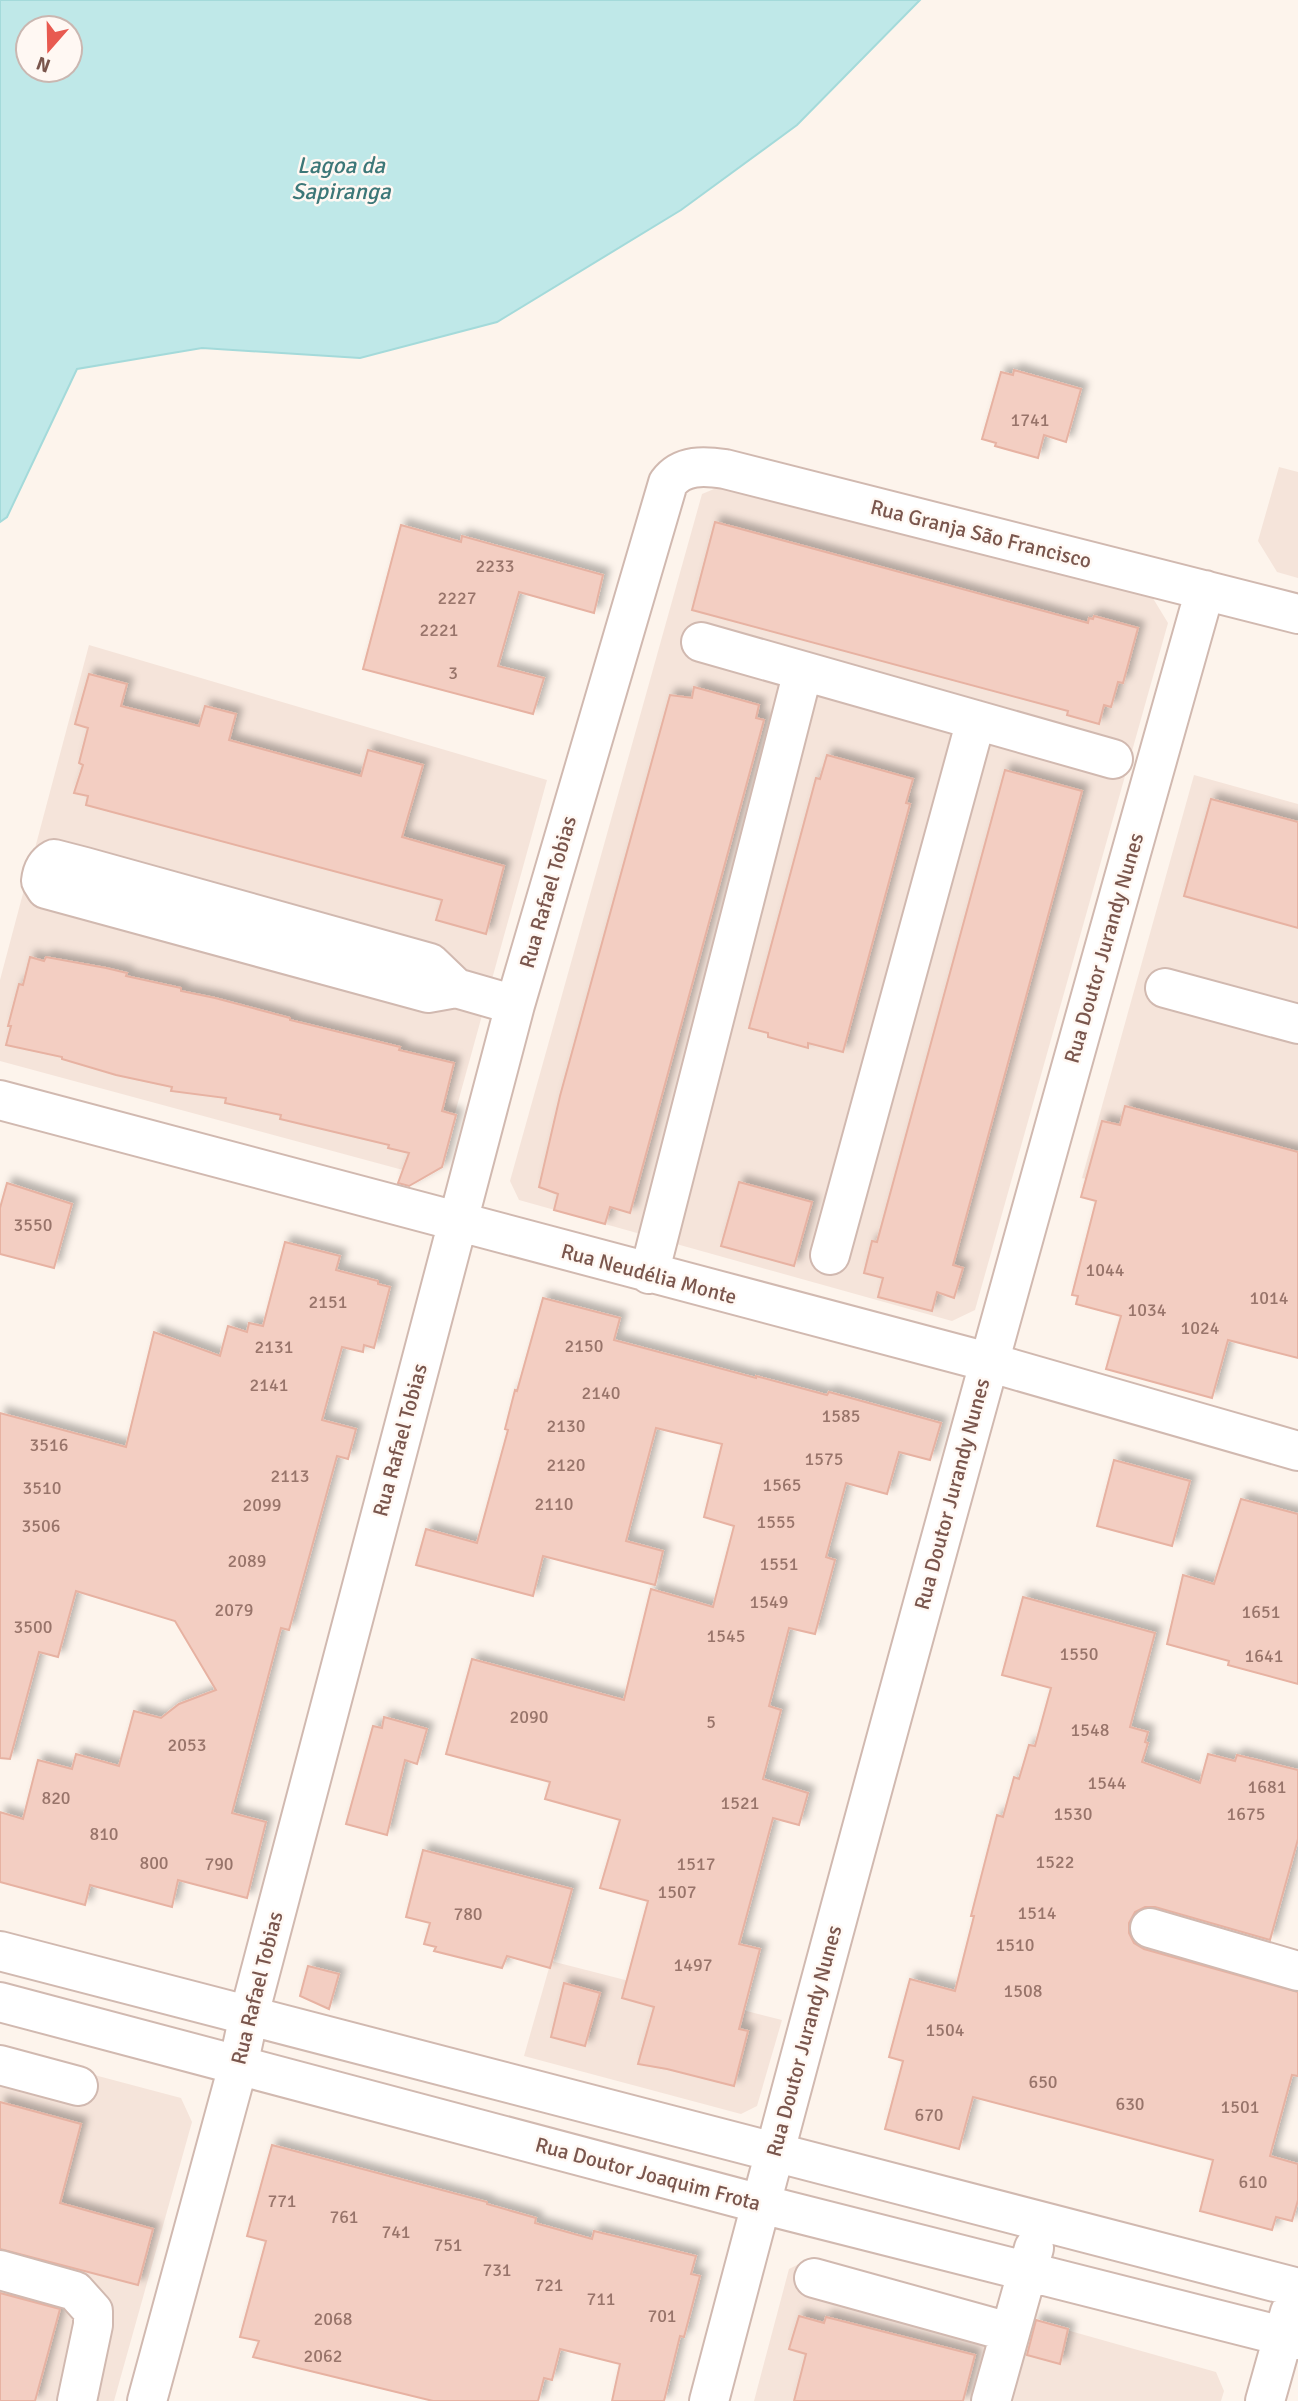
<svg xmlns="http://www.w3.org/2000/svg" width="1298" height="2401" font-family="Signika,sans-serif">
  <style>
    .residential { fill: #f5e4da }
    .water { fill: #bfe8e8; stroke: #a4dada; stroke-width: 2; fill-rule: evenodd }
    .building { fill: #f3cec2; stroke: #e7b2a2; stroke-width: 2; filter: url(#shadow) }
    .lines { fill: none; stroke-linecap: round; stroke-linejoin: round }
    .minor-casing { stroke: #d1b9b0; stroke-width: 42 }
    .minor { stroke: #fff; stroke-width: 38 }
    .labels { text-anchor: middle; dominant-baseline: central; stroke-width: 5; stroke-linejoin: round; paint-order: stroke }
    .number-label { font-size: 18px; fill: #98746a }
    .street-label { font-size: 21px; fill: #7a564d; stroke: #fff8f3 }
    .water-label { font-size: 23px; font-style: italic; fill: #3c7778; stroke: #fff8f3 }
  </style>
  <defs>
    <filter id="shadow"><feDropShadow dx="6" dy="-6" stdDeviation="3.5" flood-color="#0004"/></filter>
  </defs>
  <rect width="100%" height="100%" fill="#fdf4ec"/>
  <path class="residential" d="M 1279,467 L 1298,472 L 1298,578 L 1277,572 L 1258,541 Z
    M 726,484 L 1151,595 L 1168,623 L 975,1310 L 952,1321 L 519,1200 L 510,1181 L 702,494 Z
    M 89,645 L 547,780 L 444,1153 L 414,1173 L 0,1061 L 0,980 Z
    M 1194,775 L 1298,804 L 1298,1239 L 1082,1178 Z
    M 551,1961 L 782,2020 L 757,2106 L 741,2114 L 524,2056 Z
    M 0,2050 L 181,2098 L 192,2122 L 114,2401 L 0,2401 Z
    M 811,2258 L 1216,2372 L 1224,2391 L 1221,2401 L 754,2401 L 789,2269 Z"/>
  <path class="water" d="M 0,0 L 920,0 L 797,125 L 681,210 L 497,322 L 360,358 L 202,348 L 77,369 L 7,517 L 0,522 ZM 28,28 L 70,28 L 70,70 L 28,70 Z"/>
  <path class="building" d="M 1014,370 L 1081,389 L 1066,442 L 1044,435 L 1038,458 L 995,446 L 996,443 L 982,439 L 1001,372 L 1013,375 Z
    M 715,522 L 1088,623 L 1089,618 L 1093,619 L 1094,616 L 1138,628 L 1123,683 L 1118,682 L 1111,707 L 1104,705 L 1099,724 L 1067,715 L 1068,711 L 692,610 Z
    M 401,525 L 461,542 L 462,536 L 603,575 L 594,613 L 519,592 L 498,666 L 544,678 L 533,714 L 363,669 Z
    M 89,674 L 127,684 L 121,706 L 199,726 L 205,706 L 236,714 L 229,740 L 361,776 L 368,750 L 423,765 L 402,837 L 504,866 L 486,934 L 436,920 L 442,900 L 86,805 L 88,796 L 74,793 L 83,765 L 79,763 L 88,728 L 75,724 Z
    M 694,687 L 759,705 L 756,718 L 764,720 L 630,1213 L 610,1207 L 605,1224 L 554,1210 L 558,1194 L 539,1187 L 560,1096 L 670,695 L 692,698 Z
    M 827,755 L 913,779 L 906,803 L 910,804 L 843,1052 L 808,1043 L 808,1048 L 768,1037 L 768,1033 L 749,1028 L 816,778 L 820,779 Z
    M 1005,770 L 1082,791 L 953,1265 L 963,1268 L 954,1298 L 937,1292 L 932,1311 L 878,1297 L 883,1278 L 864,1273 L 872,1241 L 877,1242 Z
    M 1211,799 L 1298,822 L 1298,928 L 1184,896 Z
    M 30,957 L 44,961 L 46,957 L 106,968 L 127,973 L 126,976 L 181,988 L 181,991 L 215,998 L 290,1018 L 290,1020 L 400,1047 L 399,1050 L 454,1063 L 442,1111 L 456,1115 L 442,1167 L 409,1186 L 398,1183 L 409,1153 L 388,1148 L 389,1145 L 280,1119 L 281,1115 L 225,1103 L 226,1098 L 171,1091 L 172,1087 L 116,1075 L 62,1059 L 62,1057 L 6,1045 L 11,1026 L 8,1026 L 19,984 L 23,985 Z
    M 1125,1106 L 1298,1152 L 1298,1358 L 1228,1340 L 1212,1398 L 1106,1369 L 1121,1316 L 1076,1304 L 1078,1296 L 1072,1295 L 1096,1201 L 1081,1197 L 1102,1121 L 1120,1125 Z
    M 739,1182 L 812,1202 L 794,1266 L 721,1246 Z
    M 7,1183 L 72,1204 L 54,1268 L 0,1254 L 0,1208 Z
    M 285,1242 L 340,1256 L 336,1270 L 378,1281 L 378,1284 L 390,1287 L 374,1348 L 364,1345 L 363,1352 L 342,1347 L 322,1420 L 356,1429 L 348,1459 L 337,1456 L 289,1630 L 281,1628 L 232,1813 L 266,1822 L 247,1898 L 178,1880 L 172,1907 L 90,1885 L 85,1905 L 0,1882 L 0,1812 L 23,1819 L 38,1760 L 72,1769 L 76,1754 L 119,1766 L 134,1711 L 161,1718 L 179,1704 L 216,1690 L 175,1621 L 76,1591 L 58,1657 L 39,1652 L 10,1759 L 0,1758 L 0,1413 L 126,1447 L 154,1332 L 220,1356 L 228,1326 L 247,1332 L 249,1323 L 263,1326 Z
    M 543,1298 L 620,1318 L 614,1340 L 756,1378 L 756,1376 L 827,1395 L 829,1392 L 941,1423 L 930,1460 L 899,1452 L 887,1494 L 846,1483 L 826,1557 L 835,1560 L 815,1634 L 789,1628 L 769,1706 L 781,1710 L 763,1779 L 808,1793 L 799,1825 L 773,1818 L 739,1944 L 760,1949 L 739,2029 L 748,2031 L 734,2086 L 667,2069 L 638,2064 L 654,2007 L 622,1998 L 648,1901 L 600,1888 L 620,1820 L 545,1799 L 550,1782 L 446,1754 L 472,1659 L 624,1700 L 651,1589 L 713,1607 L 734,1526 L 704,1517 L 722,1444 L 656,1428 L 626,1541 L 663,1551 L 655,1585 L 543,1556 L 533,1596 L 416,1565 L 426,1529 L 477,1543 L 508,1430 L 505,1429 L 515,1390 L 517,1391 Z
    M 1114,1460 L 1190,1481 L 1172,1546 L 1097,1526 Z
    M 1241,1499 L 1298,1514 L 1298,1684 L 1228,1665 L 1229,1661 L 1167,1644 L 1183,1575 L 1214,1584 Z
    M 1023,1597 L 1155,1633 L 1130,1727 L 1148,1732 L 1145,1742 L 1148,1743 L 1142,1762 L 1200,1783 L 1208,1754 L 1235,1761 L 1237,1755 L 1298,1770 L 1298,1839 L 1270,1940 L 1155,1907 L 1145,1907 L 1135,1912 L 1129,1923 L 1129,1933 L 1134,1943 L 1144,1949 L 1298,1992 L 1298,2076 L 1292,2075 L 1270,2156 L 1298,2164 L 1298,2200 L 1292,2221 L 1276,2217 L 1272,2230 L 1200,2211 L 1213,2160 L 1077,2124 L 973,2097 L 959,2149 L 885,2129 L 903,2061 L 889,2057 L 910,1979 L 955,1991 L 974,1916 L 971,1916 L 997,1815 L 1003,1817 L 1014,1777 L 1019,1779 L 1029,1745 L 1035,1746 L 1051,1688 L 1002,1675 Z
    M 384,1717 L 427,1729 L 417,1764 L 405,1760 L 387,1835 L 346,1824 L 373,1726 L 382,1728 Z
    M 423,1850 L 572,1889 L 550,1968 L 507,1956 L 502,1968 L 434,1951 L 436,1947 L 424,1944 L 430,1923 L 406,1917 Z
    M 308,1966 L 339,1974 L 329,2009 L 300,1996 Z
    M 564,1983 L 600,1993 L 585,2046 L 551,2037 Z
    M 0,2102 L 81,2124 L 60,2203 L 153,2229 L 138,2285 L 0,2249 Z
    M 272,2145 L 487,2202 L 487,2204 L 536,2218 L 535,2223 L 592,2239 L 594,2231 L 696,2256 L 691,2274 L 700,2276 L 684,2337 L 680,2336 L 664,2401 L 612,2401 L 620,2364 L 560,2349 L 552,2380 L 544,2378 L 538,2401 L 433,2401 L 253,2357 L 259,2341 L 240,2337 L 266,2241 L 247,2236 Z
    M 0,2293 L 60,2309 L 35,2401 L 0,2401 Z
    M 799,2316 L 824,2323 L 826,2317 L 975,2355 L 963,2401 L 794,2401 L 806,2354 L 789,2349 Z
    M 1036,2320 L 1068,2329 L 1060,2364 L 1027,2355 Z"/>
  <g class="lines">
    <defs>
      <path id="minor" d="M 701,642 L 1113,759
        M 456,988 L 428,993 L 46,889 L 41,881 C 42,871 45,864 54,859 L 85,867 L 430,963 L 456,988 L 515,1005
        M 1165,988 L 1298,1024
        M 0,1100 L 988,1362 L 1298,1451
        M 830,1255 L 976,720
        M 649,1274 L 803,671
        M 1150,1928 L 1298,1971
        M 0,1951 L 1298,2288
        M 0,2002 L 761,2204 L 1298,2340
        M 0,2065 L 78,2086
        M 0,2270 L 75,2291 L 93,2311 L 93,2325 L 77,2401
        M 814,2278 L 1009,2332
        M 147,2401 L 238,2066 L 249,2015 L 515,1005 L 668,483 C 682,464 705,466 725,469 L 1298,614
        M 709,2401 C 868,1795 1035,1192 1205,590
        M 991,2401 L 1034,2248
        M 1265,2401 L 1290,2312"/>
    </defs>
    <use href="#minor" class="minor-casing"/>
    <use href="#minor" class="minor"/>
  </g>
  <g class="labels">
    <g class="number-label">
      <text x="1030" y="420">1741</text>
      <text x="495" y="566">2233</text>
      <text x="457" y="598">2227</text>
      <text x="439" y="630">2221</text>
      <text x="453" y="673">3</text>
      <text x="33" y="1225">3550</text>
      <text x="1105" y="1270">1044</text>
      <text x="1269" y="1298">1014</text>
      <text x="328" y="1302">2151</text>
      <text x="1147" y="1310">1034</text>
      <text x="1200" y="1328">1024</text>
      <text x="584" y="1346">2150</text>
      <text x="274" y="1347">2131</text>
      <text x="269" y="1385">2141</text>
      <text x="601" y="1393">2140</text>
      <text x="841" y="1416">1585</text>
      <text x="566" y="1426">2130</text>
      <text x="49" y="1445">3516</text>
      <text x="824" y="1459">1575</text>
      <text x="566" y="1465">2120</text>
      <text x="290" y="1476">2113</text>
      <text x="782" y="1485">1565</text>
      <text x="42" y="1488">3510</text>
      <text x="554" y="1504">2110</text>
      <text x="262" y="1505">2099</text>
      <text x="776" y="1522">1555</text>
      <text x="41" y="1526">3506</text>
      <text x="247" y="1561">2089</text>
      <text x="779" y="1564">1551</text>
      <text x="769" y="1602">1549</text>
      <text x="234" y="1610">2079</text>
      <text x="1261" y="1612">1651</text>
      <text x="33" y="1627">3500</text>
      <text x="726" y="1636">1545</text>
      <text x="1079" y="1654">1550</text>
      <text x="1264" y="1656">1641</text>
      <text x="529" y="1717">2090</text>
      <text x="711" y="1722">5</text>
      <text x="1090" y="1730">1548</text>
      <text x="187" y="1745">2053</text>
      <text x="1107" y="1783">1544</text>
      <text x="1267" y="1787">1681</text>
      <text x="56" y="1798">820</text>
      <text x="740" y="1803">1521</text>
      <text x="1073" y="1814">1530</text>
      <text x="1246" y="1814">1675</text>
      <text x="104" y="1834">810</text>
      <text x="1055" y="1862">1522</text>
      <text x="154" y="1863">800</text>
      <text x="219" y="1864">790</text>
      <text x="696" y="1864">1517</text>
      <text x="677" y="1892">1507</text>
      <text x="1037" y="1913">1514</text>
      <text x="468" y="1914">780</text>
      <text x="1015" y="1945">1510</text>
      <text x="693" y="1965">1497</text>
      <text x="1023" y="1991">1508</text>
      <text x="945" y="2030">1504</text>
      <text x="1043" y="2082">650</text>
      <text x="1130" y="2104">630</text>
      <text x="1240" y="2107">1501</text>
      <text x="929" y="2115">670</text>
      <text x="1253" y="2182">610</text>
      <text x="282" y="2201">771</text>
      <text x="344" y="2217">761</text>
      <text x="396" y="2232">741</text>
      <text x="448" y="2245">751</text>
      <text x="497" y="2270">731</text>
      <text x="549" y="2285">721</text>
      <text x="601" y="2299">711</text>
      <text x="662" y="2316">701</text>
      <text x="333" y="2319">2068</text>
      <text x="323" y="2356">2062</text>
    </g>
    <g class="street-label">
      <text transform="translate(981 534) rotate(14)">Rua Granja São Francisco</text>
      <text transform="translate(548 892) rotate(-74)">Rua Rafael Tobias</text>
      <text transform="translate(1104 948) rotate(-74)">Rua Doutor Jurandy Nunes</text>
      <text transform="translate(649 1274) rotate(15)">Rua Neudélia Monte</text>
      <text transform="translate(400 1440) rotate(-75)">Rua Rafael Tobias</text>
      <text transform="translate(952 1494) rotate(-75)">Rua Doutor Jurandy Nunes</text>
      <text transform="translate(257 1988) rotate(-76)">Rua Rafael Tobias</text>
      <text transform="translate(804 2041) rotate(-75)">Rua Doutor Jurandy Nunes</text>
      <text transform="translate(648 2174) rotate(15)">Rua Doutor Joaquim Frota</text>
    </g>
    <g class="water-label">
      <text x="341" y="165">Lagoa da<tspan x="341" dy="26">Sapiranga</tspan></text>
    </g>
  </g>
  <g transform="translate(49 49) rotate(200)"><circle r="33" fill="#fff8f3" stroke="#cab7b1" stroke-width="2"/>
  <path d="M0-5L12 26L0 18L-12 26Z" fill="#e85a50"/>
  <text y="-10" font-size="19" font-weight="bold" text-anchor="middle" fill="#7a564d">N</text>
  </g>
</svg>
